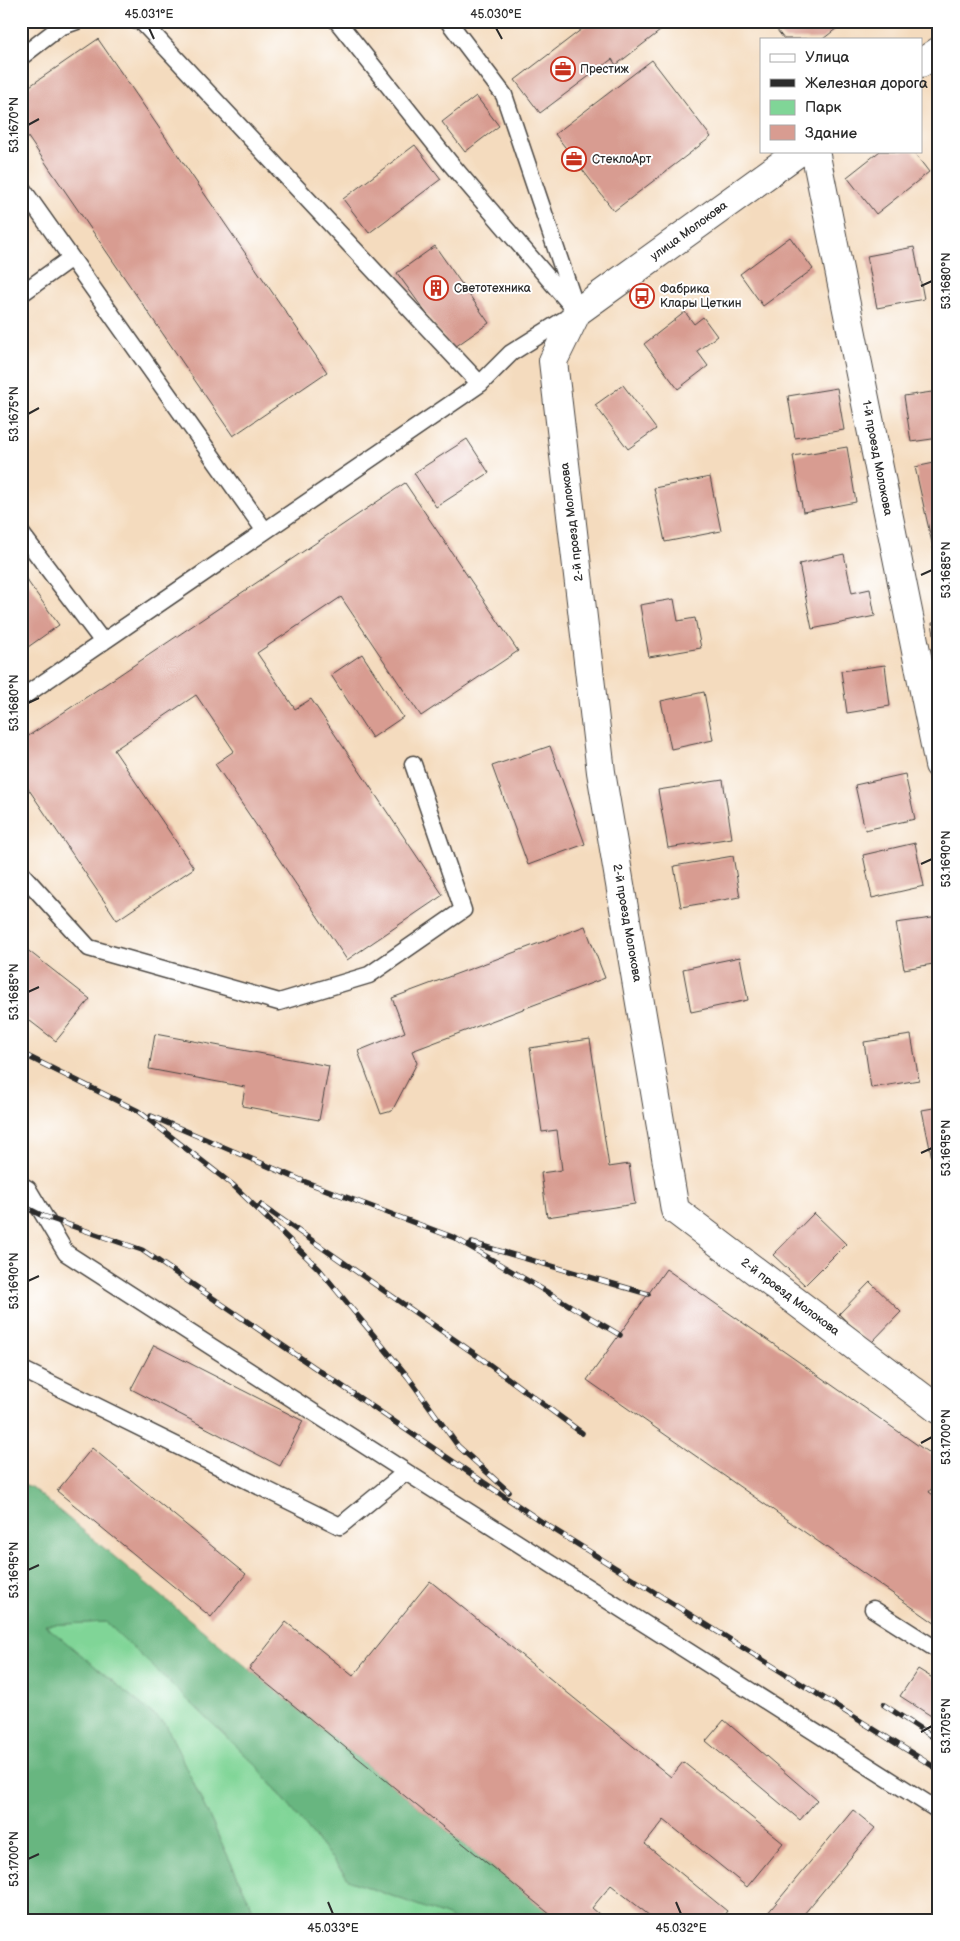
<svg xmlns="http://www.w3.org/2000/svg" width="960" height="1941" font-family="'Balsamiq Sans',sans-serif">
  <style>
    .green { fill: #80d597; stroke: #568061 }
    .forest { fill: #68b680; stroke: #4a7056 }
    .building { fill: #d89c91 }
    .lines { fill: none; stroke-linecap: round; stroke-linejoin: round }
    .service-casing { stroke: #494541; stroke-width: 19 }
    .minor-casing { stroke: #494541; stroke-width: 30 }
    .service { stroke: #fff; stroke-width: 16 }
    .minor { stroke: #fff; stroke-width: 28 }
    .rail-casing { stroke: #2b2b2b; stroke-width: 5.5 }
    .rail { stroke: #fff; stroke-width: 4; stroke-dasharray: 11; stroke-linecap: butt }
    .ticks { fill: none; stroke: #2b2b2b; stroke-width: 2 }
    .labels { text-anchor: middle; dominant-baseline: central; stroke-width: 4; stroke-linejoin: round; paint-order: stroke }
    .poi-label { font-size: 12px; fill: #2b2b2b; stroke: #fff; text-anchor: start }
    .street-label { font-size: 12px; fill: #2b2b2b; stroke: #fff }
    .neatline { fill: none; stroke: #2b2b2b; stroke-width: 2 }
    .ticks-label { font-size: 12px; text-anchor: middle; fill: #2b2b2b }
  </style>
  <rect width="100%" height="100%" fill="#fff"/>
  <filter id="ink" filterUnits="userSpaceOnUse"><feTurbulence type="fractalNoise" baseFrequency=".02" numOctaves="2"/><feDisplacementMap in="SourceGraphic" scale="10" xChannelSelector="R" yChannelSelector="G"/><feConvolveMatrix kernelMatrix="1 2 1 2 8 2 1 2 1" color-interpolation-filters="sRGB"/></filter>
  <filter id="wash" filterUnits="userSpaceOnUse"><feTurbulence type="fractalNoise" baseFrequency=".0096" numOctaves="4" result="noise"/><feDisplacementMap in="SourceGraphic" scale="20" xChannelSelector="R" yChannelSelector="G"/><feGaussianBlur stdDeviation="1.12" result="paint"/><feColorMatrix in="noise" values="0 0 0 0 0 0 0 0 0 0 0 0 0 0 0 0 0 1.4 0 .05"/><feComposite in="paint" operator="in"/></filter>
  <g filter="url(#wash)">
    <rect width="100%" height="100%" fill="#f4dbbe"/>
    <path class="green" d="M 107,1622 L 257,1766 L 350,1881 L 448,1916 L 452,1920 L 258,1920 L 166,1725 L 44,1625 Z"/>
    <path class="forest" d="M 21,1483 L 31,1487 L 249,1669 L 557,1920 L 452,1920 L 448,1916 L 350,1881 L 257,1766 L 106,1622 L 45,1625 L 166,1725 L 258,1920 L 21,1920 Z"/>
    <g id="blocks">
      <path class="building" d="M 583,21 L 673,21 L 616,65 L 612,59 L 540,113 L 515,80 L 586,26 Z
        M 770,21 L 846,21 L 823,39 L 784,39 Z
        M 98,39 L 327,372 L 233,436 L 21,127 L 21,92 Z
        M 652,60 L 711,137 L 614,211 L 555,134 Z
        M 476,96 L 499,126 L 465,152 L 442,122 Z
        M 415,145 L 441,179 L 369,233 L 343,199 Z
        M 880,151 L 913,151 L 929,172 L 876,214 L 847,177 Z
        M 790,237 L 813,269 L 763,306 L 740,274 Z
        M 435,246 L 489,323 L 452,349 L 397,273 Z
        M 914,247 L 924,299 L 877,308 L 867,256 Z
        M 685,312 L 694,324 L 703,317 L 717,336 L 697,351 L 708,366 L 678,389 L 644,344 Z
        M 623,385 L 656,429 L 628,449 L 595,405 Z
        M 837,388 L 844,430 L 795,438 L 788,396 Z
        M 939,391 L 939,438 L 911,442 L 904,396 Z
        M 467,439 L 489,473 L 436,507 L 414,473 Z
        M 847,447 L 856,502 L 803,512 L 793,456 Z
        M 939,462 L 939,550 L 934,552 L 915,467 Z
        M 710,477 L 721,531 L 665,542 L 654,488 Z
        M 405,483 L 518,651 L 421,716 L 341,597 L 257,653 L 295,709 L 311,699 L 443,895 L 347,960 L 215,764 L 234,751 L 196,695 L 114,750 L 194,868 L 117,920 L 21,778 L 21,741 Z
        M 844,554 L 852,593 L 870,589 L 875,616 L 812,629 L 799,564 Z
        M 21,572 L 59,625 L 21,652 Z
        M 674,599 L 678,621 L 695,618 L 701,648 L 649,657 L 640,605 Z
        M 939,622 L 939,657 L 938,657 L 932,623 Z
        M 362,654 L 403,717 L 372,738 L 331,675 Z
        M 885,665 L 890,706 L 847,713 L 841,671 Z
        M 704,692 L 713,740 L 671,749 L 661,701 Z
        M 550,746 L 585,844 L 528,865 L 492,766 Z
        M 905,774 L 915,819 L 865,830 L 855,785 Z
        M 723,780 L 732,838 L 668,848 L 658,790 Z
        M 915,843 L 924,886 L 872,898 L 863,855 Z
        M 733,856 L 740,897 L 681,907 L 674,866 Z
        M 939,917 L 939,963 L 904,969 L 896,923 Z
        M 585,926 L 605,978 L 412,1051 L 417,1063 L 392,1111 L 381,1114 L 358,1051 L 405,1032 L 392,998 Z
        M 21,945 L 90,999 L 56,1041 L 21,1014 Z
        M 740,957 L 748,1000 L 691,1012 L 683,969 Z
        M 155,1034 L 329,1066 L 319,1120 L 242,1106 L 245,1087 L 149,1069 Z
        M 911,1035 L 919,1080 L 871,1088 L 864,1042 Z
        M 590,1039 L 609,1167 L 629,1164 L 635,1204 L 547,1217 L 541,1173 L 562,1170 L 557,1130 L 542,1132 L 530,1048 Z
        M 939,1107 L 939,1161 L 933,1163 L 922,1110 Z
        M 814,1213 L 846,1244 L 805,1285 L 773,1255 Z
        M 666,1269 L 939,1460 L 939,1478 L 929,1492 L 939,1499 L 939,1626 L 587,1380 Z
        M 870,1282 L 901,1312 L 870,1344 L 839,1314 Z
        M 154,1345 L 303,1421 L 280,1466 L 131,1389 Z
        M 92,1448 L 246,1574 L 211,1617 L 57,1491 Z
        M 430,1581 L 671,1777 L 683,1762 L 783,1843 L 747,1887 L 664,1820 L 645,1844 L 727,1911 L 720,1920 L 655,1920 L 611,1885 L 592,1908 L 606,1920 L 557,1920 L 249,1669 L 286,1622 L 353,1676 Z
        M 918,1669 L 939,1682 L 939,1721 L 900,1696 Z
        M 724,1720 L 817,1800 L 800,1820 L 706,1741 Z
        M 853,1810 L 875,1828 L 799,1920 L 762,1920 Z"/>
    </g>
  </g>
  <g filter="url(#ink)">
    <use href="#blocks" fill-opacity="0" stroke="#494541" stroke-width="1"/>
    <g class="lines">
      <defs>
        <path id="service" d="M 137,21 L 142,22 L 480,384
          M 337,21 L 450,163 L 577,312
          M 448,21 L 504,95 L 574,302
          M 21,57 L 60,27 L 77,21
          M 21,187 L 265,531
          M 21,294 L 71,258
          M 21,533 L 103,642
          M 21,698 L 480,384 L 511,353 L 573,314
          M 21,873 L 89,948 L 279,1002 L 369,975 L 463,910 L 413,764
          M 21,1185 L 28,1189 L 66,1253 L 406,1472 L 939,1811
          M 21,1369 L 340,1526 L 406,1472
          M 873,1609 L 939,1651"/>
        <path id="minor" d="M 921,63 L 939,51
          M 800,151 L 577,312 L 553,361 L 601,772 L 675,1210 L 939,1410
          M 815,151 L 939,765"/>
      </defs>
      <use href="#service" class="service-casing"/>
      <use href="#minor" class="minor-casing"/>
      <use href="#service" class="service"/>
      <use href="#minor" class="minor"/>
      <defs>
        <path id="rail" d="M 21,1053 L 138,1111 L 234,1186 L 319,1269 L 408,1377 L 458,1446 L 509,1492
          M 151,1116 L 303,1181 L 455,1238 L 620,1335
          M 21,1205 L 43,1216 L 142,1250 L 542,1522 L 939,1770
          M 261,1205 L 475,1354 L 582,1433
          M 472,1243 L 648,1294
          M 884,1705 L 939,1741"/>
      </defs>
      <use href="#rail" class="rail-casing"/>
      <use href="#rail" class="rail"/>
    </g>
  </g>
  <path class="ticks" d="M 149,28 L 154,39M 496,28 L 502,39M 28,125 L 39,119M 921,286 L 932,281M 28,414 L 39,408M 921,575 L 932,570M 28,703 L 39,698M 921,864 L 932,859M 28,992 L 39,987M 921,1153 L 932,1148M 28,1281 L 39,1276M 921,1443 L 932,1437M 28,1570 L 39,1565M 921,1732 L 932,1726M 28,1859 L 39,1854M 328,1902 L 333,1914M 676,1902 L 681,1914"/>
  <defs>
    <symbol id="office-ring" viewBox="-11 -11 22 22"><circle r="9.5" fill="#fff" stroke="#c8321e" stroke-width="1.5"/><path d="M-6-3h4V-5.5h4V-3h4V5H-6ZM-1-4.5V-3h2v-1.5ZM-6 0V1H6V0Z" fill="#c8321e"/></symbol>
    <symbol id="building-ring" viewBox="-11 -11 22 22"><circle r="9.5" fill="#fff" stroke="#c8321e" stroke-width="1.5"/><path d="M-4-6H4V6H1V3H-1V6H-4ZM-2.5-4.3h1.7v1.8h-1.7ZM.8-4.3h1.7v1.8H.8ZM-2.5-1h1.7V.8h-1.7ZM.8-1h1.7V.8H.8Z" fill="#c8321e"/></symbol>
    <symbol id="bus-ring" viewBox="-11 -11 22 22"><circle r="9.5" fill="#fff" stroke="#c8321e" stroke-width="1.5"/><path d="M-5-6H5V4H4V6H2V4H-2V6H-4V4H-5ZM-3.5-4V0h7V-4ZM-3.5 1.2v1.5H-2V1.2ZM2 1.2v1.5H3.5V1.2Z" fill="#c8321e"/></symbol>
  </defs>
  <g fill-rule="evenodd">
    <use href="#office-ring" x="549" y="55" width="28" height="28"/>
    <use href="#office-ring" x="560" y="145" width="28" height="28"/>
    <use href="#building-ring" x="422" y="274" width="28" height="28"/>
    <use href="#bus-ring" x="628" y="282" width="28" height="28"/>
  </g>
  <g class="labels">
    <g class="poi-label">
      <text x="580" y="69">Престиж</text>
      <text x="592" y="159">СтеклоАрт</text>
      <text x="454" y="288">Светотехника</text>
      <text x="660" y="289">Фабрика<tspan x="660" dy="14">Клары Цеткин</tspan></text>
    </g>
    <g class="street-label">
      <text transform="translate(689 231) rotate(-36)">улица Молокова</text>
      <text transform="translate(877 458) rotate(79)">1-й проезд Молокова</text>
      <text transform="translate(572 522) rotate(-97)">2-й проезд Молокова</text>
      <text transform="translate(627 923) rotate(80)">2-й проезд Молокова</text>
      <text transform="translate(790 1297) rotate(37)">2-й проезд Молокова</text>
    </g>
  </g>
  <rect width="960" height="1941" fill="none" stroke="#fff" stroke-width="55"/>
  <rect x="760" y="38" width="162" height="115" fill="#ffffff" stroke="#aaaaaa"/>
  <rect x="770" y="54" width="25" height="8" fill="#ffffff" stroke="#aaaaaa"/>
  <text x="805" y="62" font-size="15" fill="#2b2b2b">Улица</text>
  <rect x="770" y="79" width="25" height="8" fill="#2b2b2b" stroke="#aaaaaa"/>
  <text x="805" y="88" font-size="15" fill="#2b2b2b">Железная дорога</text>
  <rect x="770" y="100" width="25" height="15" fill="#80d597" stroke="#aaaaaa"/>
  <text x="805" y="112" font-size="15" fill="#2b2b2b">Парк</text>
  <rect x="770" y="125" width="25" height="15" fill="#d89c91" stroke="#aaaaaa"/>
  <text x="805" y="138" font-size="15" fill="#2b2b2b">Здание</text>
  <rect x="28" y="28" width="904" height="1886" class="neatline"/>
  <g class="ticks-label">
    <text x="149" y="18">45.031°E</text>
    <text x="496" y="18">45.030°E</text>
    <text transform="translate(14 125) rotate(-90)" y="4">53.1670°N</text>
    <text transform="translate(946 281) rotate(-90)" y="4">53.1680°N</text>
    <text transform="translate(14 414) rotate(-90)" y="4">53.1675°N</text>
    <text transform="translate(946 570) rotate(-90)" y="4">53.1685°N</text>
    <text transform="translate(14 703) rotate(-90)" y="4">53.1680°N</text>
    <text transform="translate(946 859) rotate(-90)" y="4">53.1690°N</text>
    <text transform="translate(14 992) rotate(-90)" y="4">53.1685°N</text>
    <text transform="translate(946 1148) rotate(-90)" y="4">53.1695°N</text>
    <text transform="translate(14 1281) rotate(-90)" y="4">53.1690°N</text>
    <text transform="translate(946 1437) rotate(-90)" y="4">53.1700°N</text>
    <text transform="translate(14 1570) rotate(-90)" y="4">53.1695°N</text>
    <text transform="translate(946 1726) rotate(-90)" y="4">53.1705°N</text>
    <text transform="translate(14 1859) rotate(-90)" y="4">53.1700°N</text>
    <text x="333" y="1932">45.033°E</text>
    <text x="681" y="1932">45.032°E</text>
  </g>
</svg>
